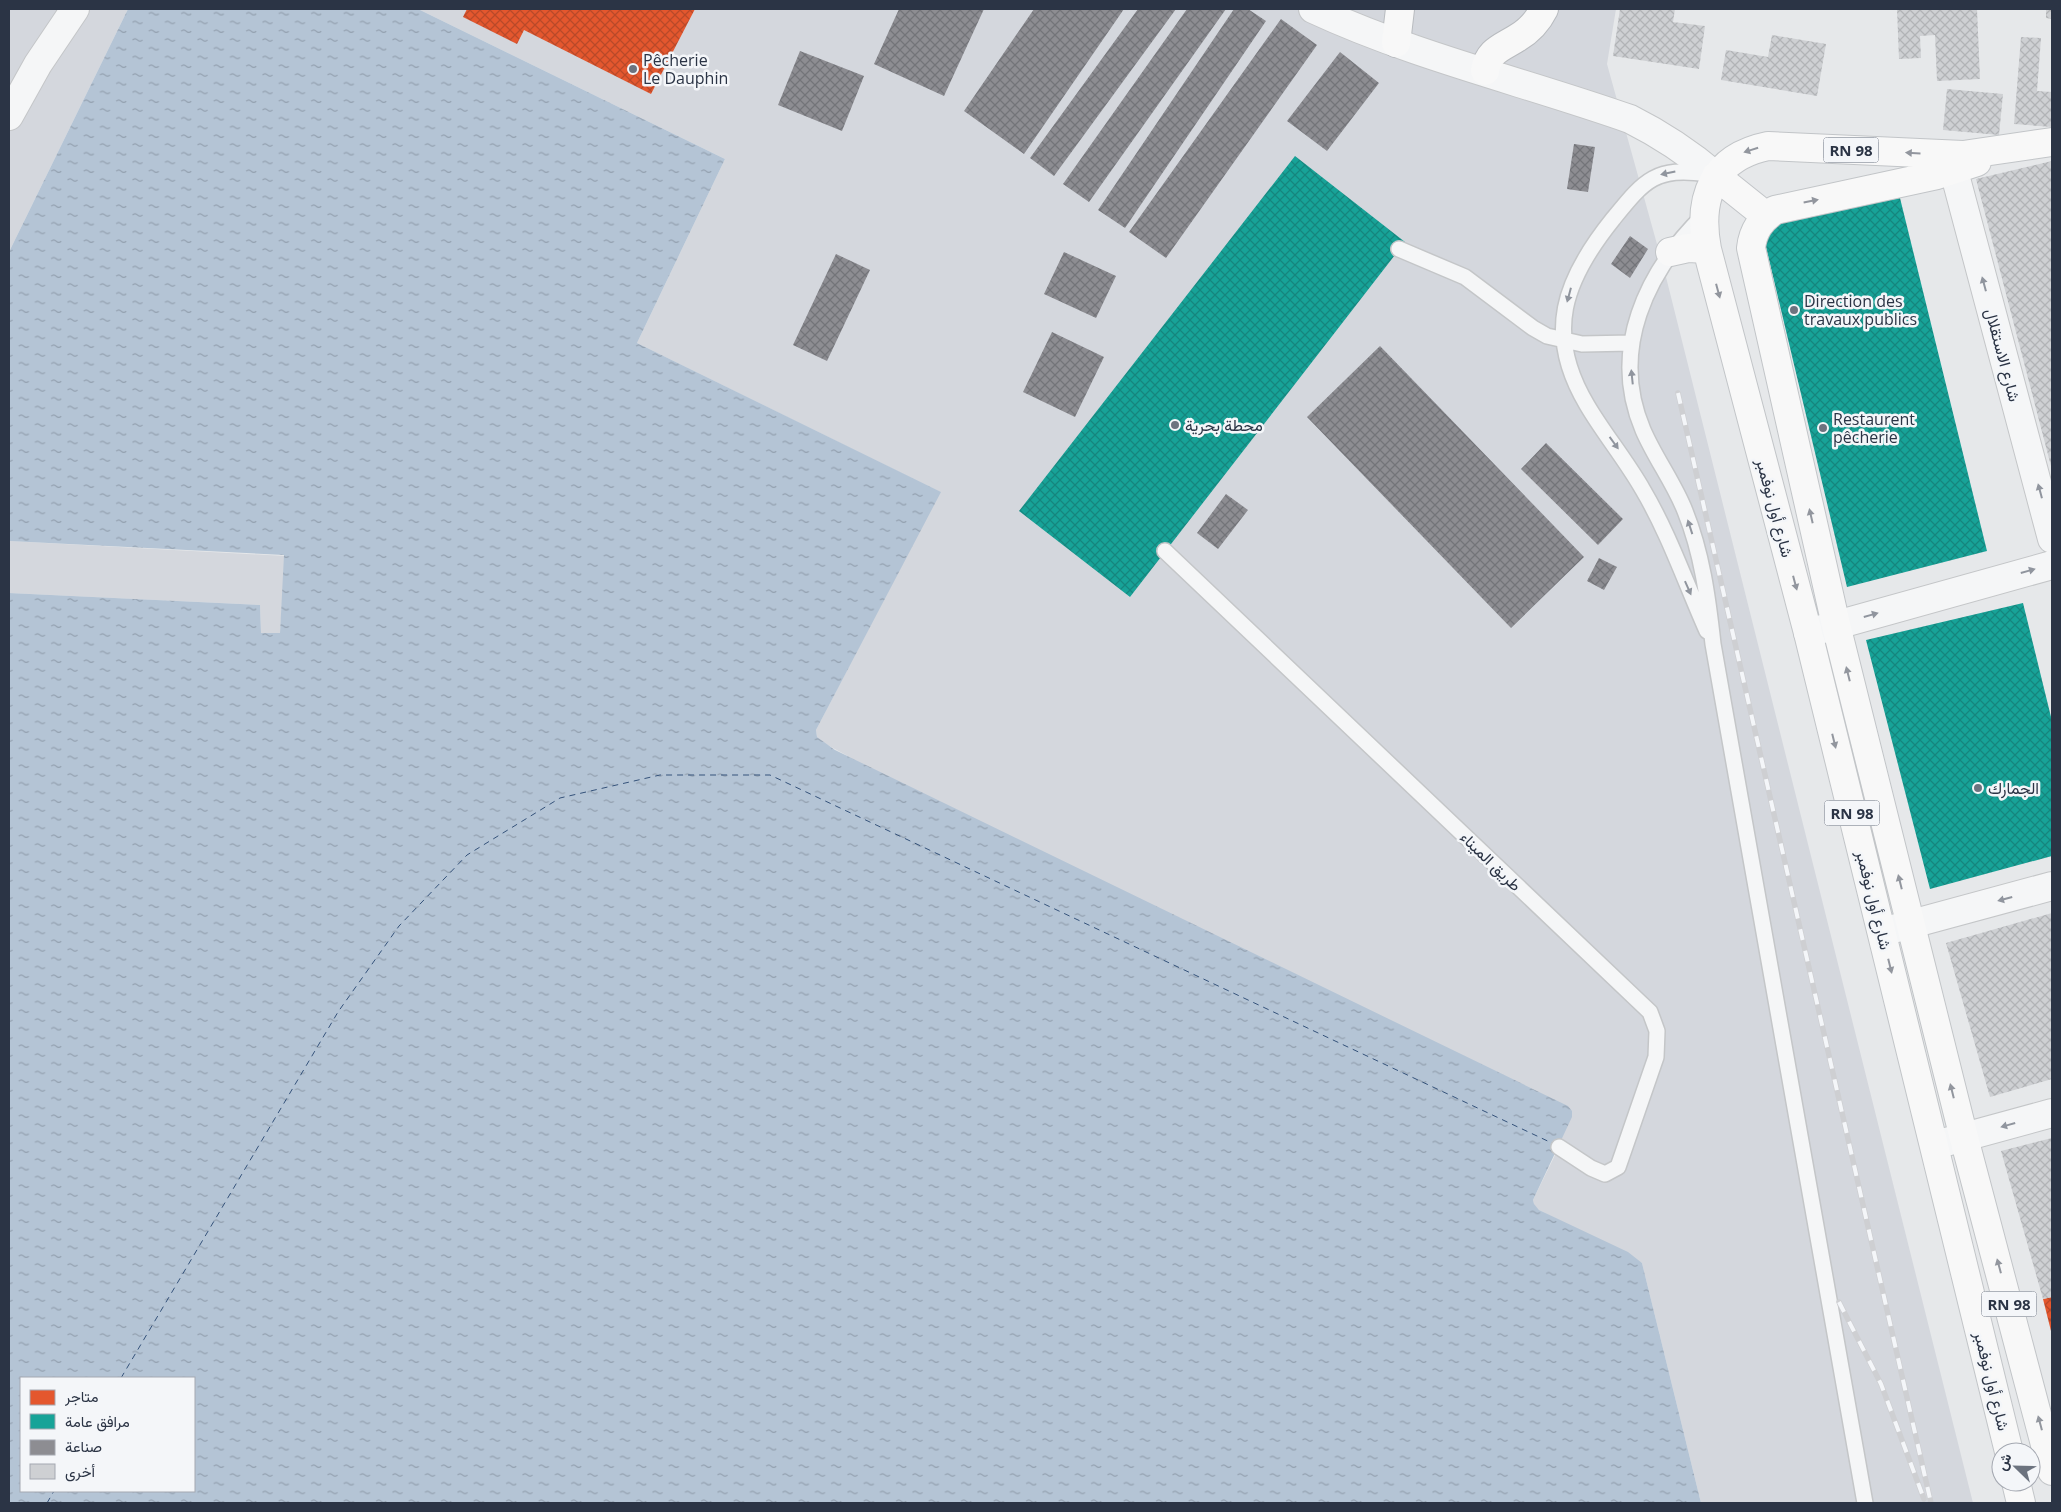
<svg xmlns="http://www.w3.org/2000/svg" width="2061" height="1512" font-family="'Open Sans',Vazirmatn,sans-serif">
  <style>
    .built { fill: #d4d7dd }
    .water { fill: url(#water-ripples); fill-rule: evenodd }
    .shops { fill: url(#shops-cross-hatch) }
    .public { fill: url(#public-cross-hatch) }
    .industry { fill: url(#industry-cross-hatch) }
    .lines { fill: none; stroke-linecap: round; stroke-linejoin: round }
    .ferry { stroke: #34527a; stroke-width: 1; stroke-dasharray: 6 5; stroke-linecap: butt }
    .building { fill: url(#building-cross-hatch) }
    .service-casing { stroke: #c4c6c8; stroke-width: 18 }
    .minor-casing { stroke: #c4c6c8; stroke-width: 30 }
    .primary-casing { stroke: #c2c5c8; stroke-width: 30 }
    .motorway-casing { stroke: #b8bbbf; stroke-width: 30 }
    .service { stroke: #f5f6f7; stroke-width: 15 }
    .minor { stroke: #f5f6f7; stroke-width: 28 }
    .primary { stroke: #f8f8f8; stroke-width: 28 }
    .motorway { stroke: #f8f8f8; stroke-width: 28 }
    .rail-casing { stroke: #cecfd2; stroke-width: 5.5 }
    .rail { stroke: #f4f6f9; stroke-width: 4; stroke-dasharray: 11; stroke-linecap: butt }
    .oneway { fill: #92969e }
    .oneway2 { fill: #90959e }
    .poi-dot { fill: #6c737f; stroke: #f4f6f9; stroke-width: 2 }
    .labels { text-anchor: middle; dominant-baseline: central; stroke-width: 5; stroke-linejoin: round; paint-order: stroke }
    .shield { fill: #f4f6f9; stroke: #676e7b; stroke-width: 1 }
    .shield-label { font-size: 15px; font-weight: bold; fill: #2b3445 }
    .poi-label { font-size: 16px; fill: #2b3445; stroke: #f4f6f9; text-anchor: start }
    .street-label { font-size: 16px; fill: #2b3445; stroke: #f4f6f9 }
  </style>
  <defs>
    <pattern id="water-ripples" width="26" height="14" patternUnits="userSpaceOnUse" patternTransform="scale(1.25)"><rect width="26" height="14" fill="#b4c4d5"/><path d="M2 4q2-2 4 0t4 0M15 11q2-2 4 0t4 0" fill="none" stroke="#93a0af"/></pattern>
    <pattern id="shops-cross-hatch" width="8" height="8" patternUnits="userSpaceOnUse" patternTransform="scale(1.25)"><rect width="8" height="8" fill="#e4572e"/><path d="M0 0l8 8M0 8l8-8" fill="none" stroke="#b94929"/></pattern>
    <pattern id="public-cross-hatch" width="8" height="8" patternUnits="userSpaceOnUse" patternTransform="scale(1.25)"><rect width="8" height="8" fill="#17a398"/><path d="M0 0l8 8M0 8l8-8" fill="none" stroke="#15867e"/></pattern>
    <pattern id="industry-cross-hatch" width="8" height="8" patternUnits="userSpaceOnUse" patternTransform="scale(1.25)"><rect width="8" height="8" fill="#8d8d92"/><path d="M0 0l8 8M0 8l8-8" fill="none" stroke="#737479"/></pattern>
    <pattern id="building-cross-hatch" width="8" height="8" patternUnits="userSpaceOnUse" patternTransform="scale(1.25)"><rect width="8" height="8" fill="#ced0d3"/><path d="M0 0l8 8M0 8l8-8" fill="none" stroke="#b1b3b6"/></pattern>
  </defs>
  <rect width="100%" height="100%" fill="#e6e8ea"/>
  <path class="built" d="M 9,9 L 128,9 L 9,252 Z
    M 418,9 L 1616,9 L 1607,64 L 1665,273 L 1973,1503 L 1701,1503 L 1642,1263 L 1539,1210 L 1534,1205 L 1533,1200 L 1559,1147 L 824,743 L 817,737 L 816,730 L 940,492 L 637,343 L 725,159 Z
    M 9,541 L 285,556 L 280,634 L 261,633 L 260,605 L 9,593 Z"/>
  <path class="water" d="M 128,9 L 418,9 L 725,159 L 637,343 L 941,492 L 816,730 L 817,737 L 835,750 L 1568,1106 L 1572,1111 L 1572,1117 L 1533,1200 L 1534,1204 L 1539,1210 L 1628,1252 L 1642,1263 L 1701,1503 L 9,1503 L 9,593 L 260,605 L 261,633 L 280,633 L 284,555 L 9,541 L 9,252 ZM 21,1378 L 194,1378 L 194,1491 L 21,1491 Z"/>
  <path class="shops" d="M 467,9 L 695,9 L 651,94 L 524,30 L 517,44 L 463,17 Z
    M 2052,1297 L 2052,1335 L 2043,1299 Z"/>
  <path class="public" d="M 1295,156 L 1405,242 L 1130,597 L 1019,511 Z
    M 1900,198 L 1987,551 L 1847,587 L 1761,226 Z
    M 2023,603 L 2052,721 L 2052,856 L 1930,889 L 1866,640 Z"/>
  <path class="industry" d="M 899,9 L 984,9 L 944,96 L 874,64 Z
    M 1034,9 L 1124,9 L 1024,154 L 964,111 Z
    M 1138,9 L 1176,9 L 1054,176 L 1030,158 Z
    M 1187,9 L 1226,9 L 1089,202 L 1063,184 Z
    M 1234,9 L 1248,9 L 1266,21 L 1125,228 L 1098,210 Z
    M 1281,19 L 1317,45 L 1166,258 L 1129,232 Z
    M 800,51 L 864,76 L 842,131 L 778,105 Z
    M 1340,52 L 1379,83 L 1327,151 L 1287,121 Z
    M 1574,144 L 1595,147 L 1588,192 L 1567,189 Z
    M 1630,236 L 1648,249 L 1630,278 L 1611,264 Z
    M 1064,252 L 1116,276 L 1096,318 L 1044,294 Z
    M 836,254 L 870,270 L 827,361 L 793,345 Z
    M 1052,332 L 1104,357 L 1075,417 L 1023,392 Z
    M 1380,346 L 1584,557 L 1511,628 L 1307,417 Z
    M 1546,443 L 1623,519 L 1598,545 L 1521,469 Z
    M 1226,494 L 1248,510 L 1218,549 L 1197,533 Z
    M 1599,558 L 1617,567 L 1604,590 L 1587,581 Z"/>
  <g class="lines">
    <path class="ferry" d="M 121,1378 L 338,1012 L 399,926 L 467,855 L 560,798 L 660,775 L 770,775 L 1554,1144
      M 47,1503 L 54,1491"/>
  </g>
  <path class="building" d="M 1620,9 L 1675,9 L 1673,22 L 1705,26 L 1699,69 L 1613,56 Z
    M 1897,9 L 1977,9 L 1980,79 L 1937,81 L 1935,35 L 1920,36 L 1921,58 L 1899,59 Z
    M 2046,9 L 2052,9 L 2052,19 L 2046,18 Z
    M 1772,35 L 1826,44 L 1817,96 L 1721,80 L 1726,50 L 1768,57 Z
    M 2021,37 L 2041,38 L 2037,91 L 2052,92 L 2052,127 L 2014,124 Z
    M 1947,89 L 2003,94 L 1999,135 L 1943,130 Z
    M 2052,161 L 2052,470 L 1976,179 Z
    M 2052,913 L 2052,1079 L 1990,1097 L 1946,943 Z
    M 2052,1138 L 2052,1297 L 2043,1299 L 2001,1151 Z"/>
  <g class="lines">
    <defs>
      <path id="service" d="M 1704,215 C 1646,272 1609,350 1643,430 C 1655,458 1674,483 1685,511 C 1702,553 1708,598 1713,644 L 1865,1503
        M 1399,249 L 1465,277 L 1533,328 L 1547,336 L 1582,344 L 1631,343
        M 1165,551 L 1650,1012 L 1657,1031 L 1656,1057 L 1618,1167 L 1605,1174 L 1591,1168 L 1559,1147
        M 1707,631 C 1686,584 1669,534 1643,490 C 1626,460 1604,434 1587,405 C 1544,333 1564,280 1613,219 C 1644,181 1655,166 1707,174"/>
      <path id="minor" d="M 1313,9 C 1414,56 1525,82 1630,119 C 1662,135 1689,153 1716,176
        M 9,116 L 38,64 L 75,9
        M 1952,155 L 1954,171 L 2052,539
        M 1808,633 L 2052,565
        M 1882,932 L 2052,886
        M 1935,1145 L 2052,1113"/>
      <path id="primary" d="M 1977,162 L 1937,175 L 1775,210 C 1761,220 1753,230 1751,248 L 1836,625 L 1964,1138 L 2052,1471
        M 1716,176 L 1766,216
        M 1670,252 L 1688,248 L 1707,249
        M 2009,1452 L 1808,633 L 1707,249 C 1697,196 1714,157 1768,146 L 1963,155 L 2052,142
        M 2016,1482 L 2021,1503"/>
      <path id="motorway" d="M 1396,43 L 1400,9
        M 1485,71 C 1488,51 1501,48 1517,38 C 1529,31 1538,21 1544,9"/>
    </defs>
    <use href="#service" class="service-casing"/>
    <use href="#minor" class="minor-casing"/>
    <use href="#primary" class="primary-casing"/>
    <use href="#motorway" class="motorway-casing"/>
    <use href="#service" class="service"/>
    <use href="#minor" class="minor"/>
    <use href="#primary" class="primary"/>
    <use href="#motorway" class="motorway"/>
    <defs>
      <path id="rail" d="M 1678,393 L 1931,1503
        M 1839,1302 L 1881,1384 L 1924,1499"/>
    </defs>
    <use href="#rail" class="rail-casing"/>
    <use href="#rail" class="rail"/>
  </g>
  <defs><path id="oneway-solid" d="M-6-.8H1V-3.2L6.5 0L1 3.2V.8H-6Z" transform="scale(1.25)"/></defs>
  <g class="oneway">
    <use href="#oneway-solid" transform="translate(1751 150) rotate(162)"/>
    <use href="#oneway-solid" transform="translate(1913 153) rotate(-177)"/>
    <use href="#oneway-solid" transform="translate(1811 201) rotate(-11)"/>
    <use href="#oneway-solid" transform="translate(1718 291) rotate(75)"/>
    <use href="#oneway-solid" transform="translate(1811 516) rotate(-103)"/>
    <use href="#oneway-solid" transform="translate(1795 583) rotate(75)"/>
    <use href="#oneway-solid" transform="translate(1848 674) rotate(-104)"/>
    <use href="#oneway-solid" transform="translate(1834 741) rotate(76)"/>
    <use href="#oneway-solid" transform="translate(1900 882) rotate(-104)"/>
    <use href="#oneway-solid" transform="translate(1890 966) rotate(76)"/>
    <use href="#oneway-solid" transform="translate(1952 1091) rotate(-104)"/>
    <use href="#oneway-solid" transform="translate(1999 1266) rotate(-105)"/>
    <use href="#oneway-solid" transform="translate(2040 1423) rotate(-105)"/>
  </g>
  <g class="oneway2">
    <use href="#oneway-solid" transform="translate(1668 173) rotate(168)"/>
    <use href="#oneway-solid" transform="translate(1984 284) rotate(-105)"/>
    <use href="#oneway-solid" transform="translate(1569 295) rotate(105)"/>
    <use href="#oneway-solid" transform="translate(1632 377) rotate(-96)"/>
    <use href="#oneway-solid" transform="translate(1614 443) rotate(54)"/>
    <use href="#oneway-solid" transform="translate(2040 491) rotate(-105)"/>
    <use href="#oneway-solid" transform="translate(1690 527) rotate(-108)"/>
    <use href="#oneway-solid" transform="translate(2028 571) rotate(-16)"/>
    <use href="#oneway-solid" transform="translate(1688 588) rotate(66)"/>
    <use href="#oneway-solid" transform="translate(1871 615) rotate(-16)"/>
    <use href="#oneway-solid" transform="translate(2005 899) rotate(165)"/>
    <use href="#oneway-solid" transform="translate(2008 1125) rotate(164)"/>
  </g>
  <g class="poi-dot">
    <circle cx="633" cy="69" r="5"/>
    <circle cx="1794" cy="310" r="5"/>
    <circle cx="1175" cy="425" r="5"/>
    <circle cx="1823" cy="428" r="5"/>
    <circle cx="1978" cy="788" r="5"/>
  </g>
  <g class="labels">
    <g class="shield">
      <rect x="1823.5" y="137.5" width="55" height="25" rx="4"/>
      <rect x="1824.5" y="800.5" width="55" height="25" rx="4"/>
      <rect x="1981.5" y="1291.5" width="55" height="25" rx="4"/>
    </g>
    <g class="shield-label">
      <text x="1851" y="150">RN 98</text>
      <text x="1852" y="813">RN 98</text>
      <text x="2009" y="1304">RN 98</text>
    </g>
    <g class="poi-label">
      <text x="643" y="60">Pêcherie<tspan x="643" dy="18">Le Dauphin</tspan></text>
      <text x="1804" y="301">Direction des<tspan x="1804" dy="18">travaux publics</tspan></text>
      <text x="1833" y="419">Restaurent<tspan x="1833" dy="18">pêcherie</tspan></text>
      <text x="1185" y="425">محطة بحرية</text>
      <text x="1988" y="788">الجمارك</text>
    </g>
    <g class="street-label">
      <text transform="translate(2003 355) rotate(75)">شارع الاستقلال</text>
      <text transform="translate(1775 508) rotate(75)">شارع أول نوفمبر</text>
      <text transform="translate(1491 861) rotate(44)">طريق الميناء</text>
      <text transform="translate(1874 900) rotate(76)">شارع أول نوفمبر</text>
      <text transform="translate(1992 1381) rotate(76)">شارع أول نوفمبر</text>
    </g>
  </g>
  <rect width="2061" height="1512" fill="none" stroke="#2b3445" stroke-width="20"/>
  <rect x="20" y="1377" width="175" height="115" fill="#f4f6f9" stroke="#a4a8b1"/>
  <rect x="30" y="1390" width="25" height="15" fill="#e4572e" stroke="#a4a8b1"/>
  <text x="65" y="1402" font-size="15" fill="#2b3445">متاجر</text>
  <rect x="30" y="1414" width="25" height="15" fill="#17a398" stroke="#a4a8b1"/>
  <text x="65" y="1427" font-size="15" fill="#2b3445">مرافق عامة</text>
  <rect x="30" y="1440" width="25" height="15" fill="#8d8d92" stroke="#a4a8b1"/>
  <text x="65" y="1452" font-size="15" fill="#2b3445">صناعة</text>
  <rect x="30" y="1464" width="25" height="15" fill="#ced0d3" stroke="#a4a8b1"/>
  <text x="65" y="1477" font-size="15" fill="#2b3445">أخرى</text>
  <g transform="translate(2016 1467) rotate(293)"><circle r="24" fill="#f4f6f9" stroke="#a4a8b1"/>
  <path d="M0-4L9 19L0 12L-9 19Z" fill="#6c737f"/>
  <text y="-8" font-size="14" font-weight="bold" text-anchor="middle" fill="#2b3445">ش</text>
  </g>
</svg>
